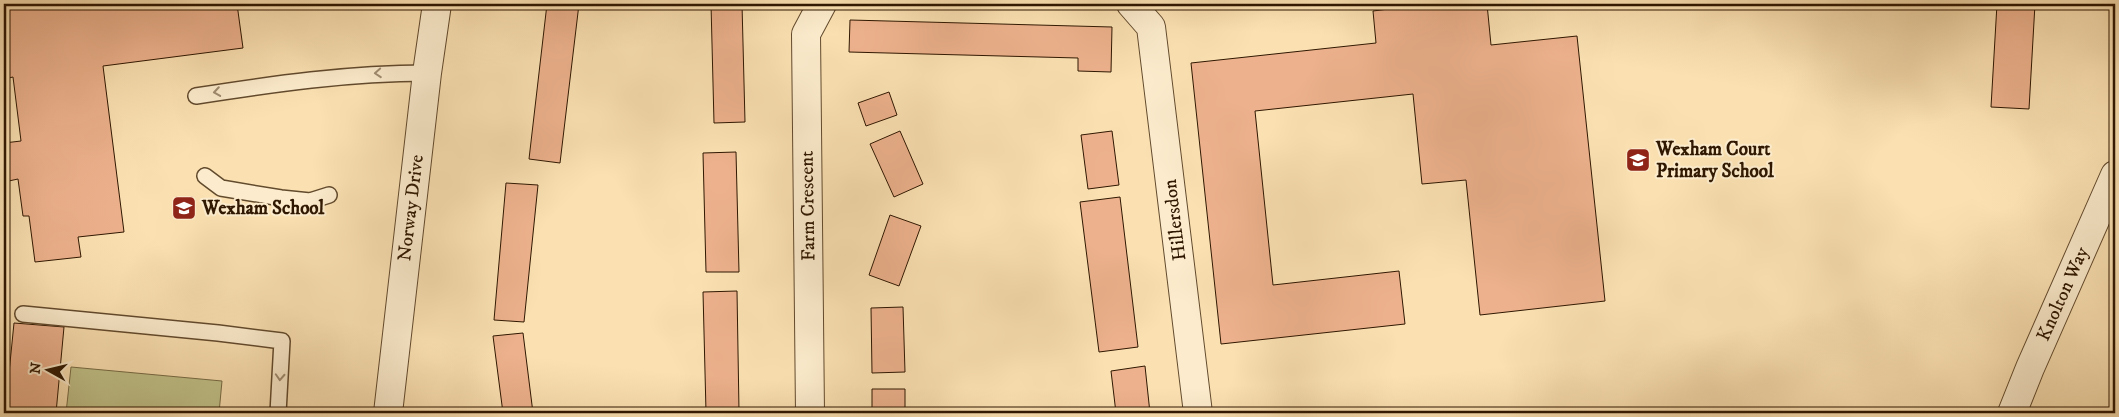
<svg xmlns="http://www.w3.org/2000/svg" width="2119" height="417" font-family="'IM FELL DW Pica',serif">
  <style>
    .green { fill: #c1c28a; stroke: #786c46 }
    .building { fill: #edb28d; stroke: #2f1701 }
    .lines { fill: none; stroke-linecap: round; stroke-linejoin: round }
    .lane-casing { stroke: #624a2d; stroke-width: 18 }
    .street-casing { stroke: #624a2d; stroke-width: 30 }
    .lane { stroke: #fceccd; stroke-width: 15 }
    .street { stroke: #fceccd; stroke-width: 28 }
    .oneway { stroke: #a08c71 }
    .labels { text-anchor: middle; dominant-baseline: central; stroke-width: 4; stroke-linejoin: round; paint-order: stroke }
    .poi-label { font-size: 19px; font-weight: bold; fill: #2f1701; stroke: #fceccd; text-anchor: start }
    .street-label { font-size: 19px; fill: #2f1701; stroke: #fceccd }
  </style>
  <rect width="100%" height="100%" fill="#fbe1b2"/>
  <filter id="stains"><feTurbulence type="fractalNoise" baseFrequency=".004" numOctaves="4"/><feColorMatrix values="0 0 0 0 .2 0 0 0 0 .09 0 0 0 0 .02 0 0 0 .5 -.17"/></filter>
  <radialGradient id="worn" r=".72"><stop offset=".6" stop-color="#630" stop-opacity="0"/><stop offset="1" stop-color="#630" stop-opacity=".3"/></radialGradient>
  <path class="green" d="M 71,367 L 222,381 L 219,413 L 66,413 Z"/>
  <path class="building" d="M 4,4 L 237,4 L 243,48 L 103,66 L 124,232 L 78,237 L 81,257 L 35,262 L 29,216 L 23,216 L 18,179 L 4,182 L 4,143 L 21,141 L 13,77 L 4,79 Z
    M 547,4 L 579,4 L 560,163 L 529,159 Z
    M 711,4 L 742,4 L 745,122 L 714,123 Z
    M 1403,4 L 1487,4 L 1491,45 L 1577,36 L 1605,301 L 1480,315 L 1466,180 L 1422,184 L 1413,94 L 1255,111 L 1273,285 L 1399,271 L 1405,324 L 1221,344 L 1191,63 L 1376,43 L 1373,11 L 1404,7 Z
    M 1997,4 L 2035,4 L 2029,109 L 1991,107 Z
    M 850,20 L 1112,27 L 1111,72 L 1078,71 L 1078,58 L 849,52 Z
    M 889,92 L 897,115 L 866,126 L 858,103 Z
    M 900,131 L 923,184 L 894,197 L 870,144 Z
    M 1112,131 L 1119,185 L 1088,189 L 1081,135 Z
    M 736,152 L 739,272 L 706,272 L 703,153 Z
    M 506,183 L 538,185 L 524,322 L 494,320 Z
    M 1120,197 L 1138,347 L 1099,352 L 1080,202 Z
    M 890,215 L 921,226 L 899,286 L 869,275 Z
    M 737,291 L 739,411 L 706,412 L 703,292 Z
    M 903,307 L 905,372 L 872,373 L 871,308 Z
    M 14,323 L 64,327 L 56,413 L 5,413 Z
    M 523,333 L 533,413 L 503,413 L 493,336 Z
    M 1145,366 L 1150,413 L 1116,413 L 1111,371 Z
    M 872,389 L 905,389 L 905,413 L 872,413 Z"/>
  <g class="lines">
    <defs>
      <path id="lane" d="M 196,96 C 273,84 349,73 427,73
        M 205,176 L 221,188 L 281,198 L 310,201 L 329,195
        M 23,314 L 218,333 L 282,341 L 278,413"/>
      <path id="street" d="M 1131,4 L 1151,27 L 1198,413
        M 388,413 L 427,73 L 437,4
        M 810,413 L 806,34 L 822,4
        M 2012,413 L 2030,368 L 2115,175"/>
    </defs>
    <use href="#lane" class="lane-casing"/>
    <use href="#street" class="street-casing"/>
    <use href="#lane" class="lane"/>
    <use href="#street" class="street"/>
  </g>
  <defs><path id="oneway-chevron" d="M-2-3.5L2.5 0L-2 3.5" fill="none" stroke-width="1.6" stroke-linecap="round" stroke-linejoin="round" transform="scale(1.25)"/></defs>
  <g class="oneway">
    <use href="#oneway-chevron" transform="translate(378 73) rotate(176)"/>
    <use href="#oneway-chevron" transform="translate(217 92) rotate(171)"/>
    <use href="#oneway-chevron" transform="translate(280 377) rotate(93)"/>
  </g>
  <defs>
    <symbol id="school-square" viewBox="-11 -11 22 22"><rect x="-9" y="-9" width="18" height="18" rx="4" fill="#8f2418" stroke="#fceccd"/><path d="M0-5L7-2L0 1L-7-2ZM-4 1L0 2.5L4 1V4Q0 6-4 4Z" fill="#fff"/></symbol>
  </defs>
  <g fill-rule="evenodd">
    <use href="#school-square" x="1624" y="146" width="28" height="28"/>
    <use href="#school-square" x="170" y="194" width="28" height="28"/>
  </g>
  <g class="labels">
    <g class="poi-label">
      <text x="1656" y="149">Wexham Court<tspan x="1656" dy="22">Primary School</tspan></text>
      <text x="202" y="208">Wexham School</text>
    </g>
    <g class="street-label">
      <text transform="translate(808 206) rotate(-91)">Farm Crescent</text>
      <text transform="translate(411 208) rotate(-83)">Norway Drive</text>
      <text transform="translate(1175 220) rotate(-97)">Hillersdon</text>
      <text transform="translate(2063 294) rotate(-66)">Knolton Way</text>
    </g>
  </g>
  <rect width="2119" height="417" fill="none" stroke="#fbe1b2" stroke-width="20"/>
  <rect x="5" y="5" width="2109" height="407" fill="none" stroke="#2f1701" stroke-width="2.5"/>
  <rect x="10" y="10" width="2099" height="397" fill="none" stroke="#2f1701"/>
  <g transform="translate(48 370) rotate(278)" stroke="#fceccd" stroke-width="4" paint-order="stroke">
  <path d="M0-4L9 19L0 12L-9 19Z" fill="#2f1701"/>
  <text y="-8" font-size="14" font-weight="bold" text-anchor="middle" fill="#2f1701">N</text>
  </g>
  <rect width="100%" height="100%" filter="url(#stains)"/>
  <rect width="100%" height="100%" fill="url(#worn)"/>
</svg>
